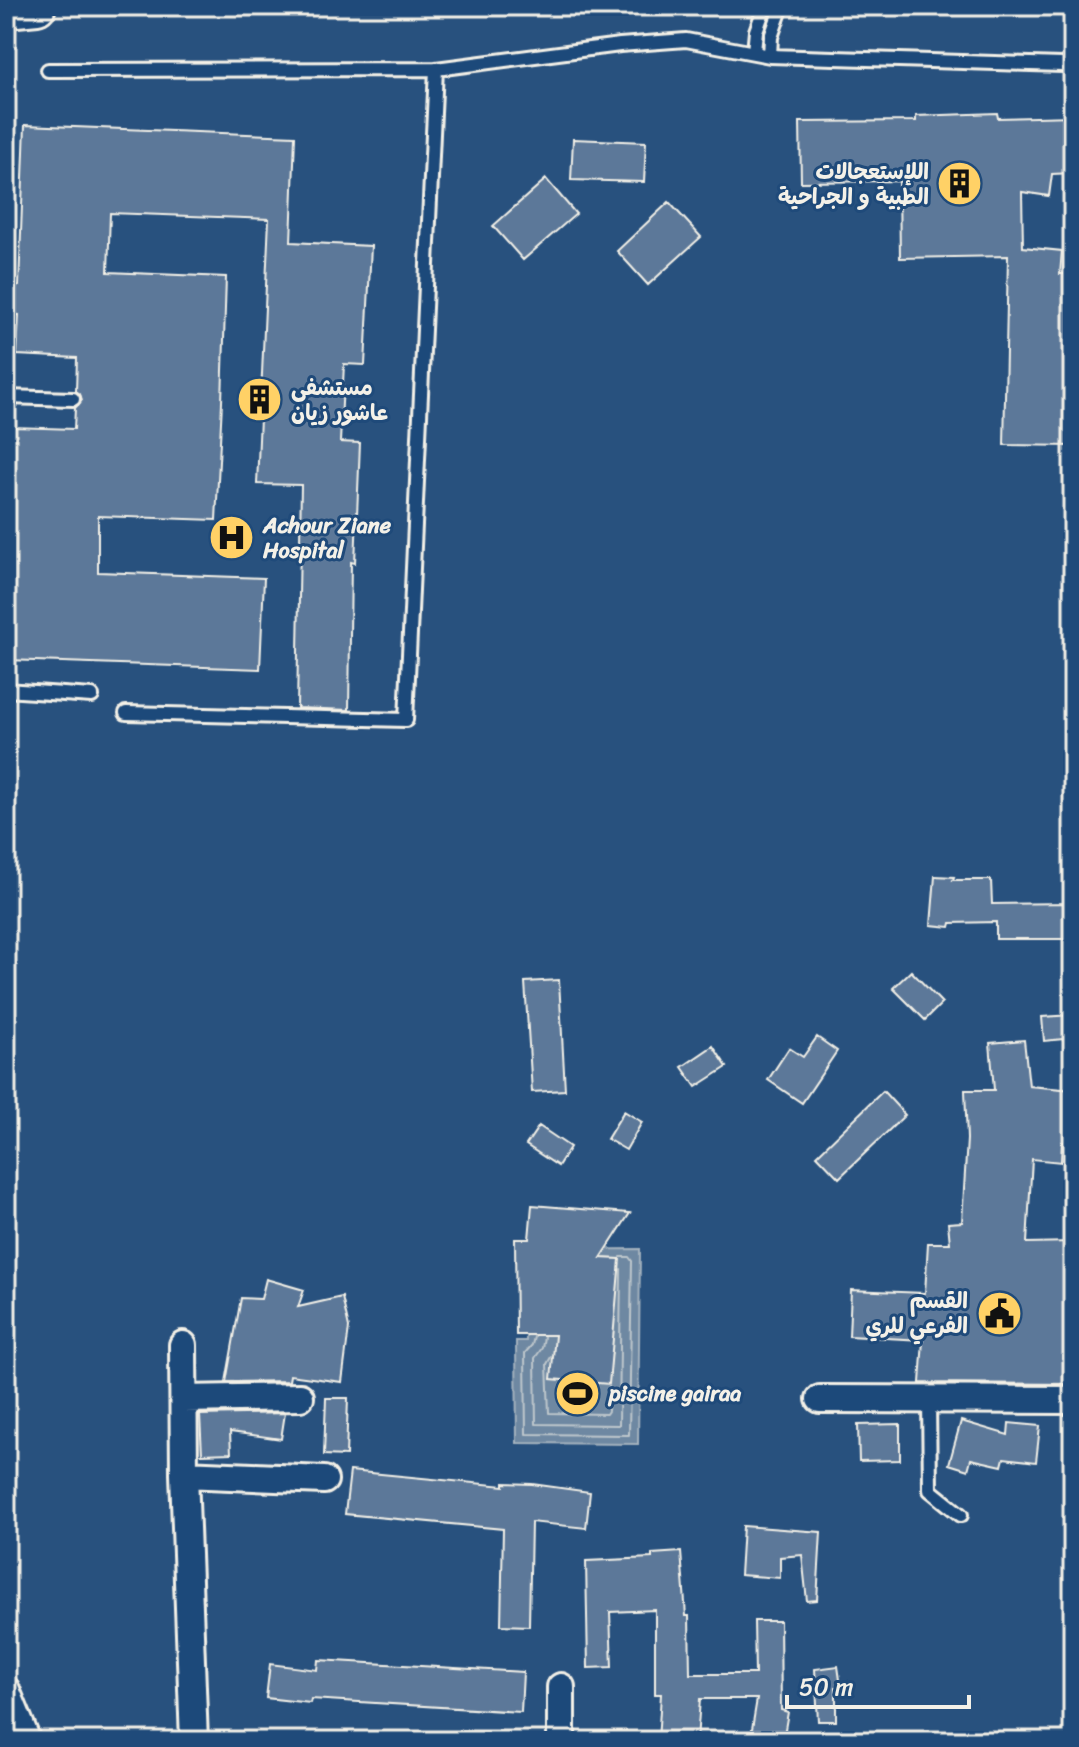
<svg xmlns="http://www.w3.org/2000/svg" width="1079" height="1747" font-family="Sriracha,'Playpen Sans Arabic',sans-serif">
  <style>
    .water { fill: #6e88a2; stroke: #a4b2be; stroke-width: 2 }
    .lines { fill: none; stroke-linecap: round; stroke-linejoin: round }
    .shore { stroke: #bec7cc; stroke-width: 2 }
    .building { fill: #5b7899; stroke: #f4f1e8; stroke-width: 2 }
    .lane-casing { stroke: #f4f1e8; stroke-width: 18 }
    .street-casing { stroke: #f4f1e8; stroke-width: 32 }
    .secondary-casing { stroke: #f4f1e8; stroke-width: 42 }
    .lane { stroke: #1f4a7a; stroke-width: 12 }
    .street { stroke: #1f4a7a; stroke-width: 26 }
    .secondary { stroke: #1f4a7a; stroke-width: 36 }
    .labels { text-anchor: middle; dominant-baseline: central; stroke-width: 6; stroke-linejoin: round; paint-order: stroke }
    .poi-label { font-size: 22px; font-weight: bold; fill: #f4f1e8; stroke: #1f4a7a; text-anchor: start }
  </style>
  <rect width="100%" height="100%" fill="#28517e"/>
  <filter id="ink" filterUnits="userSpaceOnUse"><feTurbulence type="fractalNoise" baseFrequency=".0125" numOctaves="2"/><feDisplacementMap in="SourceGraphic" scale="16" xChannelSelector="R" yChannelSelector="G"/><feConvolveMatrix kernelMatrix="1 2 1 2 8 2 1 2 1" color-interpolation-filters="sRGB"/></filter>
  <g filter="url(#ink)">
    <path class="water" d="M 640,1249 L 638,1444 L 517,1443 L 516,1341 L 526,1341 L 525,1250 Z"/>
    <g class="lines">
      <path class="shore" d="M 534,1337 L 532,1345 L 525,1353 L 526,1434 L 629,1435 L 632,1261 L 629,1257 L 621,1257
        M 544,1337 L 542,1348 L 535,1358 L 536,1424 L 619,1425 L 621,1269
        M 551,1357 L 547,1364 L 549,1413 L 606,1414 L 608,1411 L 609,1386"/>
    </g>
    <path class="building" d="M 997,113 L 998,118 L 1073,116 L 1073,173 L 1052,174 L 1049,196 L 1022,192 L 1023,247 L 1062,251 L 1060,274 L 1073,274 L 1073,446 L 1004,445 L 1008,256 L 900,258 L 899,181 L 801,182 L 800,122 L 916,121 L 916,116 Z
      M 25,125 L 295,136 L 291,242 L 371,246 L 365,365 L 344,364 L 340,442 L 360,443 L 355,563 L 351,562 L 349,710 L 297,708 L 301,485 L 257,484 L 269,219 L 110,213 L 108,272 L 226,277 L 222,402 L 216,520 L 98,516 L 98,572 L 264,578 L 260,669 L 7,660 L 13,427 L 74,429 L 75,408 L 82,400 L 80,394 L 76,391 L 77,358 L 17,355 L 19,315 L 6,314 L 6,286 L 19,286 Z
      M 573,139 L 646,142 L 644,182 L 571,180 Z
      M 546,179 L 576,214 L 523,260 L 493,226 Z
      M 669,202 L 701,237 L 648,285 L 617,251 Z
      M 935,876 L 954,877 L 953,880 L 991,880 L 992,904 L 1073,903 L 1073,939 L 996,939 L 996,922 L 951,923 L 950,927 L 931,925 Z
      M 911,971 L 942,1003 L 925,1020 L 893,988 Z
      M 559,980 L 565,1090 L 532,1092 L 525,982 Z
      M 1073,1015 L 1073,1038 L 1044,1041 L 1042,1017 Z
      M 817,1037 L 837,1051 L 802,1103 L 768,1080 L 789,1048 L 803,1057 Z
      M 1024,1040 L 1029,1086 L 1073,1090 L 1073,1143 L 1062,1142 L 1061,1162 L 1032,1159 L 1027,1243 L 1073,1242 L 1073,1384 L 920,1383 L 923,1340 L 849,1336 L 851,1290 L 925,1293 L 928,1243 L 950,1243 L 948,1223 L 962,1222 L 967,1139 L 965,1090 L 994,1090 L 990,1043 Z
      M 713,1046 L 727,1067 L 696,1087 L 682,1067 Z
      M 883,1091 L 905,1115 L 839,1178 L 817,1155 Z
      M 624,1111 L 642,1122 L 626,1150 L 607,1139 Z
      M 539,1126 L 570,1147 L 558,1166 L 526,1145 Z
      M 532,1205 L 630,1213 L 601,1258 L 620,1259 L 609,1384 L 551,1379 L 555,1335 L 516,1335 L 515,1239 L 529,1239 Z
      M 266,1279 L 304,1290 L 298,1307 L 342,1297 L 349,1328 L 342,1382 L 290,1375 L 289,1381 L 226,1382 L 241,1298 L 261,1299 Z
      M 326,1398 L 348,1398 L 346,1456 L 324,1455 Z
      M 285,1413 L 281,1439 L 230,1432 L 231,1453 L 202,1454 L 200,1415 Z
      M 961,1421 L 1008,1435 L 1009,1423 L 1040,1426 L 1036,1462 L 1004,1458 L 1002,1466 L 971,1459 L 968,1470 L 949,1464 Z
      M 900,1424 L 900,1460 L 859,1461 L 858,1425 Z
      M 350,1471 L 504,1486 L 504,1483 L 532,1484 L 590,1492 L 586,1528 L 531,1522 L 529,1626 L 501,1625 L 503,1529 L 345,1514 Z
      M 743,1526 L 821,1532 L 817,1600 L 807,1601 L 802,1555 L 780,1557 L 780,1578 L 740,1575 Z
      M 681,1552 L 686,1616 L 689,1616 L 690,1674 L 755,1674 L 754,1621 L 780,1621 L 781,1710 L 788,1712 L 783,1741 L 750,1741 L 757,1699 L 700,1699 L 697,1741 L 658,1741 L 661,1694 L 655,1694 L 655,1610 L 610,1612 L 612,1667 L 588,1668 L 586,1561 L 652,1558 L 652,1554 Z
      M 318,1660 L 523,1672 L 521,1712 L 311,1699 L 310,1703 L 266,1698 L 270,1664 L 317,1670 Z
      M 838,1666 L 841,1687 L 836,1687 L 836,1721 L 818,1721 L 815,1669 Z"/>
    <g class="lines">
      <defs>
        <path id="lane" d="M 754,52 L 756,31 L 765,6
          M 770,56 L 771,37 L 782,6
          M 48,70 L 436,69
          M 6,397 L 73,399
          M 6,690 L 92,696
          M 126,713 L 406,720 L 436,69 L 620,45 L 686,40 L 770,56 L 1062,65
          M 929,1400 L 930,1490 L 961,1515"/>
        <path id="street" d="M 183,1345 L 184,1474 L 194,1741
          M 184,1399 L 300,1397
          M 820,1399 L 1073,1400
          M 184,1474 L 324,1480
          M 6,1690 L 27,1741
          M 561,1741 L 561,1687"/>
        <path id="secondary" d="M 6,9 L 37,6"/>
      </defs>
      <use href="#lane" class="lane-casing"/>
      <use href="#street" class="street-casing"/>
      <use href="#secondary" class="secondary-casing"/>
      <use href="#lane" class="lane"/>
      <use href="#street" class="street"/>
      <use href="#secondary" class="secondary"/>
    </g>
  </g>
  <defs>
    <symbol id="building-disc" viewBox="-11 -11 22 22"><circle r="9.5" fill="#ffd166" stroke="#1f4a7a"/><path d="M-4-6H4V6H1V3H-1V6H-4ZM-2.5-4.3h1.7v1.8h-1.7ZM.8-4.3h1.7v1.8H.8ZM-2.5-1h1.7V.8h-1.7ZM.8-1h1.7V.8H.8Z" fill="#111"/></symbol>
    <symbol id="hospital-disc" viewBox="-11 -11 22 22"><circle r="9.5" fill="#ffd166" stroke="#1f4a7a"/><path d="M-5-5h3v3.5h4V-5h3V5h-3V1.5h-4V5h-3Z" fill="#111"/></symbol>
    <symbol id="civic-disc" viewBox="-11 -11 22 22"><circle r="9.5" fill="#ffd166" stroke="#1f4a7a"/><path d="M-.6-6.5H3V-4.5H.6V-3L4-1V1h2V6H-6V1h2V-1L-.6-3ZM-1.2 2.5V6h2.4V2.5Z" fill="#111"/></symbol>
    <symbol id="stadium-disc" viewBox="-11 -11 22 22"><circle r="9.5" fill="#ffd166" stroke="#1f4a7a"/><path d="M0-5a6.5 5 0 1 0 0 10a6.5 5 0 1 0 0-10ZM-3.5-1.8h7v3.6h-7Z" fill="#111"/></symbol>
  </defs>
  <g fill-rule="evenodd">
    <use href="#building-disc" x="934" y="158" width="51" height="51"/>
    <use href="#building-disc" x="234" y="374" width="51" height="51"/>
    <use href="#hospital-disc" x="206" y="512" width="51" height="51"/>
    <use href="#civic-disc" x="974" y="1288" width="51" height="51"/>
    <use href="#stadium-disc" x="552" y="1368" width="51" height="51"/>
  </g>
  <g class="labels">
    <g class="poi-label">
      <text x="929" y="171" text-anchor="end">اللإستعجالات<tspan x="929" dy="25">الطبية و الجراحية</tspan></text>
      <text x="291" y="387">مستشفى<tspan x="291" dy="25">عاشور زيان</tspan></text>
      <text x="263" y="525">Achour Ziane<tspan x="263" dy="25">Hospital</tspan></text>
      <text x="968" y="1300" text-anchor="end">القسم<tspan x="968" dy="25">الفرعي للري</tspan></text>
      <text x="609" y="1393">piscine gairaa</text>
    </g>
  </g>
  <rect width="1079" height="1747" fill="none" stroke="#1f4a7a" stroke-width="32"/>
  <rect x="16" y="16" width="1047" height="1715" fill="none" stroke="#f4f1e8" stroke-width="3" filter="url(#ink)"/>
  <path d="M787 1695v12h182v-12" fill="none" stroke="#f4f1e8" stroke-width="4"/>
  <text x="799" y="1695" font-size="24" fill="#f4f1e8" stroke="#1f4a7a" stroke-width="6" paint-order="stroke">50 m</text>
</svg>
